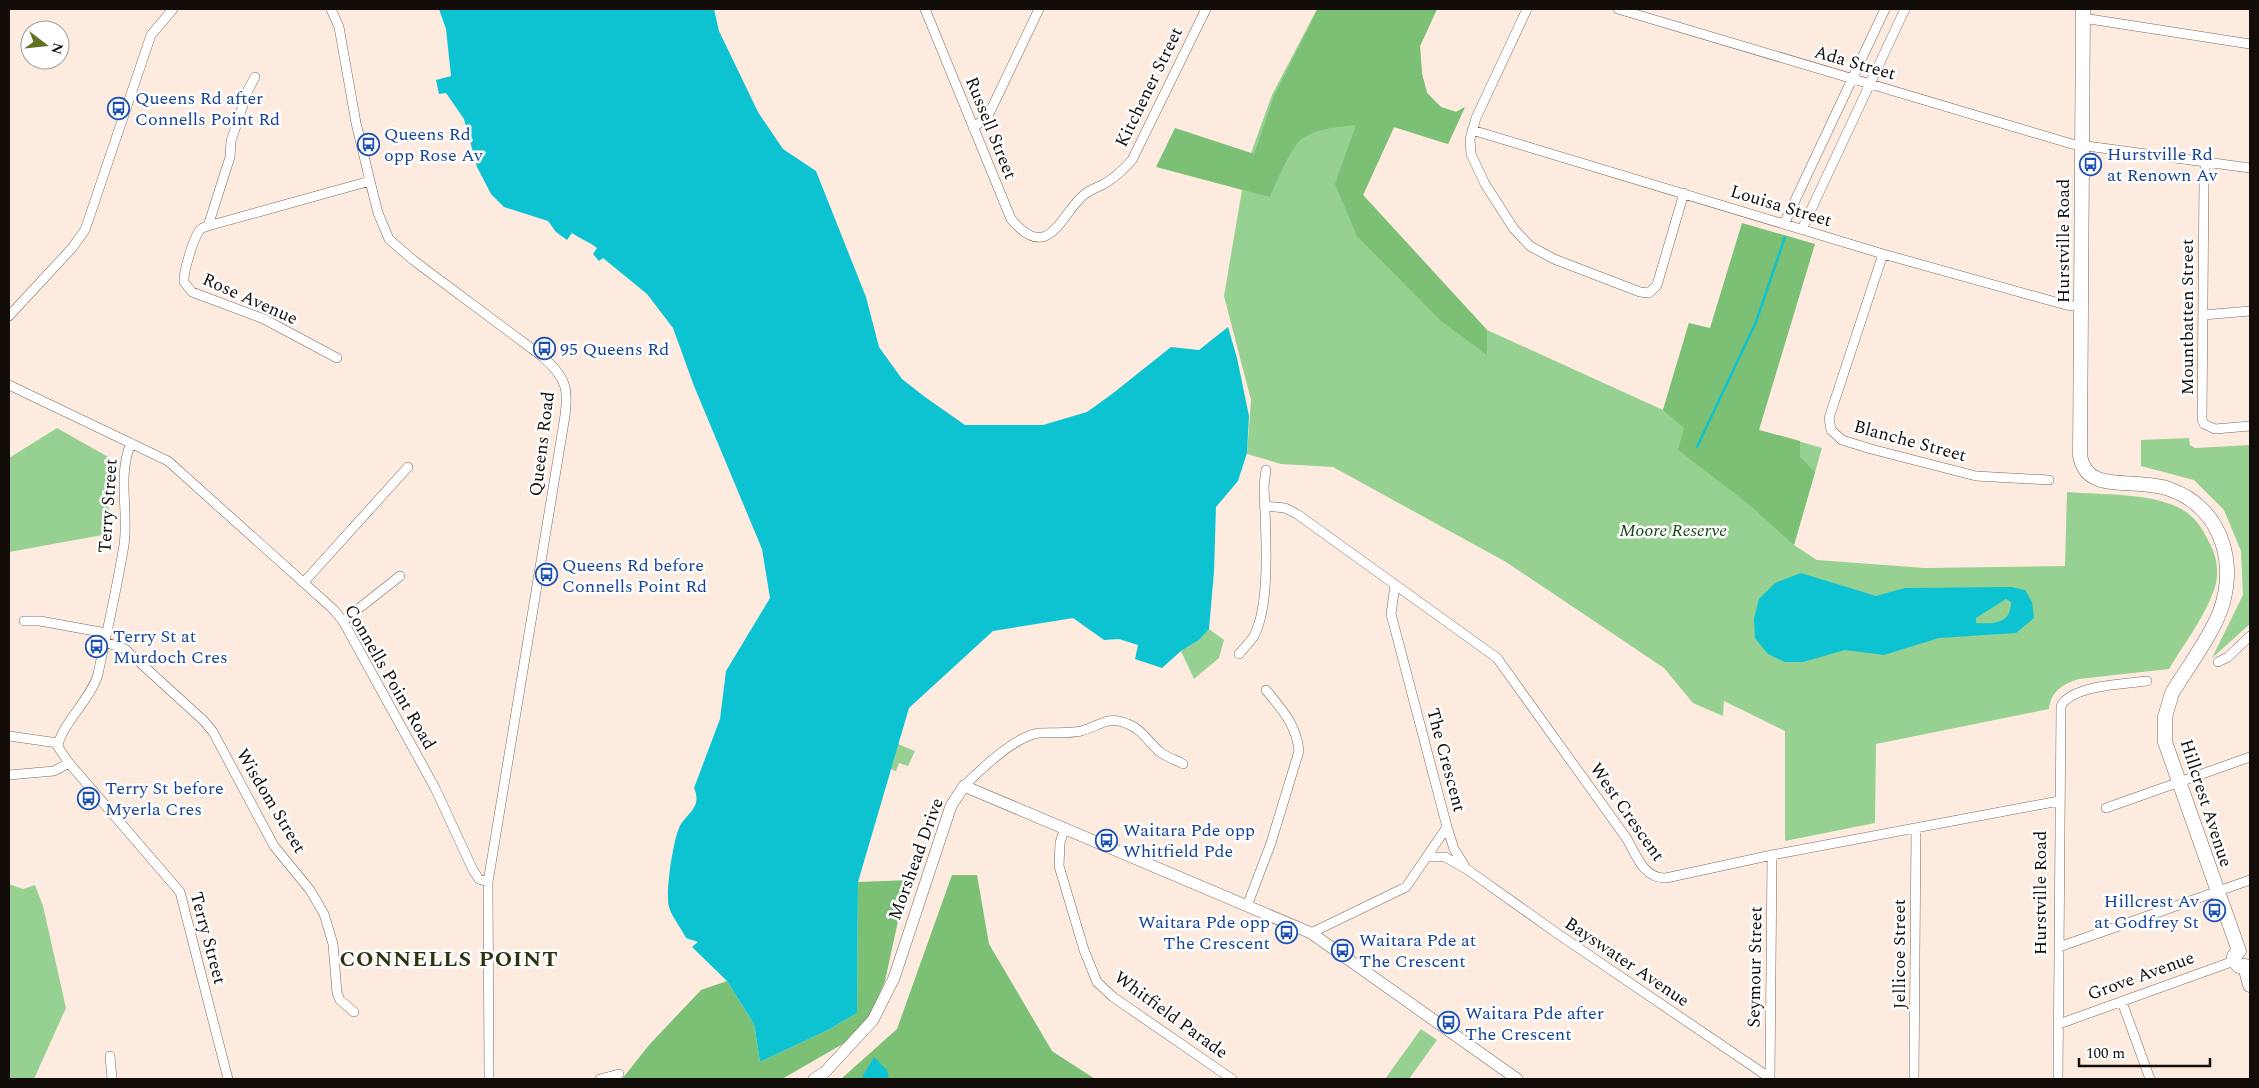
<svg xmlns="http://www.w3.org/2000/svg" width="2259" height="1088" font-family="Spectral,serif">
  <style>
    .green { fill: #97d191 }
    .forest { fill: #7bc075 }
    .water { fill: #0dc3d2; fill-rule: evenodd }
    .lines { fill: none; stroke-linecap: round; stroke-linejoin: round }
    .stream { stroke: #0dc3d2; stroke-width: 2.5 }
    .minor-casing { stroke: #796960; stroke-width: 10 }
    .tertiary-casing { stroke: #796960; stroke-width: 12 }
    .secondary-casing { stroke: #796960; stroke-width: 15 }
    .minor { stroke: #fff; stroke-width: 9 }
    .tertiary { stroke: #fff; stroke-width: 11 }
    .secondary { stroke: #fff; stroke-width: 14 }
    .labels { text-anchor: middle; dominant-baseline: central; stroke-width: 5; stroke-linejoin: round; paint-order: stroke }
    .street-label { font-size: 18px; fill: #130d0a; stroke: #fff }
    .transit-label { font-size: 18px; fill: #164399; stroke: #fff; text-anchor: start }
    .park-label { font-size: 18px; font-style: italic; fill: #164513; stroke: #fff }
    .district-label { font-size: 22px; font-weight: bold; letter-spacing: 1px; fill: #2b350f; stroke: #fff }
  </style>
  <rect width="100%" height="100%" fill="#feebe0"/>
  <path class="green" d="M 1317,9 L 1437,9 L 1420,46 L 1422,74 L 1427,93 L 1441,107 L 1456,112 L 1465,107 L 1448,144 L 1394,127 L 1363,195 L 1487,330 L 1663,410 L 1689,323 L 1721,419 L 1822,448 L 1794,545 L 1817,560 L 1925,568 L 2065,566 L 2067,492 C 2101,495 2153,492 2183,510 C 2195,517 2203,529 2209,542 C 2217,556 2220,574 2214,590 C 2204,618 2184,644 2169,669 L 2079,679 C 2063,684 2051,691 2049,709 L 1876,744 L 1875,823 L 1785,841 L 1785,731 L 1724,701 L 1723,716 L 1693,703 L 1664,668 L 1506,562 L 1333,467 L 1281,464 L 1247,454 L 1251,400 L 1224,296 L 1242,190 L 1159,167 L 1177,129 L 1251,153 L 1272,95 Z
    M 57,428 L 110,458 L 108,534 L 9,552 L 9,458 Z
    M 2189,438 L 2190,445 L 2195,448 L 2250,445 L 2250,624 L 2212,658 L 2243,595 L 2241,551 L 2224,510 L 2194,480 L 2141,466 L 2141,440 Z
    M 1209,629 L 1224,640 L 1219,658 L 1194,679 L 1181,651 L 1199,640 Z
    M 898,744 L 915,751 L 908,766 L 899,763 L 896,771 L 904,775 L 891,769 Z
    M 9,884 L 23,889 L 35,885 L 43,906 L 66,1008 L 34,1079 L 9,1079 Z
    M 1421,1029 L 1437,1040 L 1409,1079 L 1385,1079 Z"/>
  <path class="forest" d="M 1318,9 L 1437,9 L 1420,46 L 1422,74 L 1427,93 L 1441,107 L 1456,112 L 1465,107 L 1448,144 L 1394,127 L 1363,195 L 1487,330 L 1487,355 L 1441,321 L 1357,236 L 1335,184 L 1356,125 C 1339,127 1318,128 1303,138 C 1291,146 1276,183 1270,197 L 1156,167 L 1175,128 L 1254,154 L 1274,96 Z
    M 1742,223 L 1815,244 L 1759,430 L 1800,441 L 1800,457 L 1815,472 L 1794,545 L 1746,502 L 1678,450 L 1684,428 L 1663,410 L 1689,323 L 1710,328 Z
    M 952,875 L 977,875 L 989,944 L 1052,1051 L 1095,1079 L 841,1079 L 897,1029 Z
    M 912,880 L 898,921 L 885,981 L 868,1020 L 848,1041 L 782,1079 L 622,1079 L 649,1045 L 701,990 L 727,981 L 754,1024 L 760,1062 L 828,1030 L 857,1013 L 858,882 Z"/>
  <path class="water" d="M 439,9 L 714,9 L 719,31 L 758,112 L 783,149 L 816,171 L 866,297 L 879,347 L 902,379 L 925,397 L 965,425 L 1043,425 L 1087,412 L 1112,394 L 1171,347 L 1199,350 L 1228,327 L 1237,358 L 1249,416 L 1247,453 L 1238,481 L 1216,507 L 1214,572 L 1209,629 L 1199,640 L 1181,651 L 1162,668 L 1135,659 L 1138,645 L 1119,639 L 1104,640 L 1073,618 L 993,631 L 909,708 L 858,882 L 857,1013 L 828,1030 L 760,1062 L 754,1024 L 727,981 L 692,947 L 698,942 L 686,938 C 681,928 672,917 669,907 C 665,893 673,842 679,828 C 685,814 703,808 694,788 L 720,719 L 726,671 L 770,598 L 762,549 L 694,386 L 673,328 L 647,294 L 603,258 L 599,261 L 593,254 L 597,248 C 590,242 580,239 572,233 L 567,240 L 556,232 L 548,221 L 504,207 L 491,194 L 477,167 L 464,119 L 446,93 L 439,94 L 436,80 L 451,76 L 446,29 Z
    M 1801,573 L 1876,596 L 1905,588 L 2011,587 L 2025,590 L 2032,602 L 2034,618 L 2016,633 L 1939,638 L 1884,655 L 1845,650 L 1803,662 L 1785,662 L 1768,654 L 1755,638 L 1754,619 L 1759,599 L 1775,583 ZM 2006,599 L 2011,602 C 2011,624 1994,624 1976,623 L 1976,618 Z
    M 874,1057 L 887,1070 L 889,1079 L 861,1079 Z"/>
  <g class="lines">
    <path class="stream" d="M 1697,447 L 1756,322 L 1785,237"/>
    <defs>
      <path id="minor" d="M 331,9 L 339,27 L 356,123 L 370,181 L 378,213 L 389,239 L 413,260 L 543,357 C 568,379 569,391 564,422 L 488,882 L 489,1079
        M 925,9 L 1011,219 C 1050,265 1061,212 1085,194 C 1090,190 1096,188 1102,185 C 1114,179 1123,170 1132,160 L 1206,9
        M 1527,9 L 1476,118 L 1470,139 L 1471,154 L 1485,184 L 1514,229 L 1530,246 L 1554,259 L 1640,292 L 1649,293 L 1657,285 L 1684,193
        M 1618,9 L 2072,144 L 2250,168
        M 2083,18 L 2250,44
        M 255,77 L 248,90 L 231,141 L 230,157 L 208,226 C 206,227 203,227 201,229 C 194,235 183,273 184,282 L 192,292 L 264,319 L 337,358
        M 973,128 L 988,116 L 1039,9
        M 1472,130 L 1883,254 L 2066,305 L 2082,307
        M 2206,161 L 2204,178 L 2202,419 L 2204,424 L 2215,429 L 2250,426
        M 1784,224 L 1885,9
        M 208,226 L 370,181
        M 1802,229 L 1905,9
        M 1883,254 L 1829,418 L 1831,430 L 1842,440 L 1871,449 L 1976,476 L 2049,480
        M 2203,315 L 2250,311
        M 9,316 L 72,248 L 85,230 L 151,35 L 173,9
        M 9,385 L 168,461 L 333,609 L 343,621 L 435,788 L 473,870 L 479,879 L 488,882
        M 131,443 C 117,476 129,511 124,545 C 117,588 107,631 98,674 C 92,698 59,727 58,747 L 69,763 L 180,892 L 228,1079
        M 1264,506 L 1285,508 L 1297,514 L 1497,658 L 1627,839 C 1636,855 1644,879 1666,878 L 1772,855 L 2059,801
        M 304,582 L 408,467
        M 24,621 L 40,621 L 106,633
        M 343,621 L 400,576
        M 105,642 L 125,649 L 204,721 L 213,732 L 274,846 L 310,890 L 324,914 L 333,944 L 337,993 L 340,1000 L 354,1012
        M 1239,654 C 1244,648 1250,642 1254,636 C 1272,601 1265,524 1264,485 L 1266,470
        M 2218,662 L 2228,657 L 2250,636
        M 9,736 L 58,743
        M 9,775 L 54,771 L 69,763
        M 964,786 C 981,769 1015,736 1039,733 C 1053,732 1067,734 1081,731 C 1100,726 1107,715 1128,724 C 1143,730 1148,742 1160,752 C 1166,757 1176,760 1183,764
        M 2106,808 L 2250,757
        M 1447,827 L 1454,849 L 1464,865
        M 1064,830 L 1060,843 L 1059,866 L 1084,950 L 1097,982 L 1113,997 L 1232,1079
        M 1427,857 L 1445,857 L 1468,870 L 1558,934 L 1770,1078
        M 1247,906 L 1271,843 L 1299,751 C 1296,724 1283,711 1266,690
        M 1311,933 L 1406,887 L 1447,827 L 1391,614 L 1395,585
        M 2059,947 L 2250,880
        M 2122,1002 L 2150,1079
        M 2059,1024 L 2234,961
        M 110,1056 L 112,1079
        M 600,1079 L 619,1074
        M 1770,1079 L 1772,855
        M 1914,1079 L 1916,829
        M 2058,1079 L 2061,706 C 2072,685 2124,684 2147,681"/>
      <path id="tertiary" d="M 814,1079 L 825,1072 L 873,1020 L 894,978 L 951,806 L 964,786 L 1311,933 L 1517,1079"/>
      <path id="secondary" d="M 2083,9 L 2080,456 C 2082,466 2087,475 2098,479 C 2115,486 2147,481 2169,489 C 2225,508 2240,571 2216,621 C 2204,646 2186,670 2172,693 L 2165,717 L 2165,742 L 2239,951
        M 2239,951 L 2234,956 L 2234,961 L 2239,966 L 2245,966
        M 2245,966 L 2250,985"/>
    </defs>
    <use href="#minor" class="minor-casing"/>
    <use href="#tertiary" class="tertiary-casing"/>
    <use href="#secondary" class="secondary-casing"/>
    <use href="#minor" class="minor"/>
    <use href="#tertiary" class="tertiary"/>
    <use href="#secondary" class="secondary"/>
  </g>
  <defs>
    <symbol id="bus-ring" viewBox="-11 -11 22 22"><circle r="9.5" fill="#fff" stroke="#1a4fb4" stroke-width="1.5"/><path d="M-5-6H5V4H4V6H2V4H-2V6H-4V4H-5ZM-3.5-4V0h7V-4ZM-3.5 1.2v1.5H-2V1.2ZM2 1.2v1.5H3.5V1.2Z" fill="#1a4fb4"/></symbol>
  </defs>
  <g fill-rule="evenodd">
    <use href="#bus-ring" x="106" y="96" width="25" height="25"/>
    <use href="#bus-ring" x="356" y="132" width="25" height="25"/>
    <use href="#bus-ring" x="2078" y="152" width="25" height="25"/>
    <use href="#bus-ring" x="532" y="336" width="25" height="25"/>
    <use href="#bus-ring" x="534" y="562" width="25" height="25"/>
    <use href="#bus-ring" x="84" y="634" width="25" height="25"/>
    <use href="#bus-ring" x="76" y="786" width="25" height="25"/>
    <use href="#bus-ring" x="1094" y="828" width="25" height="25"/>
    <use href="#bus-ring" x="2202" y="898" width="25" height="25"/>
    <use href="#bus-ring" x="1274" y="920" width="25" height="25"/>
    <use href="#bus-ring" x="1330" y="938" width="25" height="25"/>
    <use href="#bus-ring" x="1436" y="1010" width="25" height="25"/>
  </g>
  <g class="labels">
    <g class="street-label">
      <text transform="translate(1855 63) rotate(16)">Ada Street</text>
      <text transform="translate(1149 87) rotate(-64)">Kitchener Street</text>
      <text transform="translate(991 128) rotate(68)">Russell Street</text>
      <text transform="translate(1781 206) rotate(17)">Louisa Street</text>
      <text transform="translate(2063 241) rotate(-90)">Hurstville Road</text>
      <text transform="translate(250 299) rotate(24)">Rose Avenue</text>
      <text transform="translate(2187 317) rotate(-90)">Mountbatten Street</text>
      <text transform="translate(1910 441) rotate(15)">Blanche Street</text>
      <text transform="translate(542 444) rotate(-83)">Queens Road</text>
      <text transform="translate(108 506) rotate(-86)">Terry Street</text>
      <text transform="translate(390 677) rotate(60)">Connells Point Road</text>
      <text transform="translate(1446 760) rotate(75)">The Crescent</text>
      <text transform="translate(271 801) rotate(59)">Wisdom Street</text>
      <text transform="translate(2206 803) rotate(72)">Hillcrest Avenue</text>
      <text transform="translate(1627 812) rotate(55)">West Crescent</text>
      <text transform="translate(916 859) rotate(-70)">Morshead Drive</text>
      <text transform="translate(2040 893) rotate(-90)">Hurstville Road</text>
      <text transform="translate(208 938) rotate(75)">Terry Street</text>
      <text transform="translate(1899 954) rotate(-90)">Jellicoe Street</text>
      <text transform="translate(1627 962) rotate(34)">Bayswater Avenue</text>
      <text transform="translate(1755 967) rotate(-89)">Seymour Street</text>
      <text transform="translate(2141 976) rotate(-20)">Grove Avenue</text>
      <text transform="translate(1171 1015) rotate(36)">Whitfield Parade</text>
    </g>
    <g class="transit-label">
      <text x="135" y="98">Queens Rd after<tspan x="135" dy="21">Connells Point Rd</tspan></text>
      <text x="384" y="134">Queens Rd<tspan x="384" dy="21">opp Rose Av</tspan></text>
      <text x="2107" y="154">Hurstville Rd<tspan x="2107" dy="21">at Renown Av</tspan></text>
      <text x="560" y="349">95 Queens Rd</text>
      <text x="562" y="565">Queens Rd before<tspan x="562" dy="21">Connells Point Rd</tspan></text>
      <text x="113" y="636">Terry St at<tspan x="113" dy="21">Murdoch Cres</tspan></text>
      <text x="105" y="788">Terry St before<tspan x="105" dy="21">Myerla Cres</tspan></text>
      <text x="1123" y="830">Waitara Pde opp<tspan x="1123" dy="21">Whitfield Pde</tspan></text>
      <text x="2199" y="901" text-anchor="end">Hillcrest Av<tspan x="2199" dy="21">at Godfrey St</tspan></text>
      <text x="1270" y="922" text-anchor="end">Waitara Pde opp<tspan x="1270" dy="21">The Crescent</tspan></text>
      <text x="1359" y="940">Waitara Pde at<tspan x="1359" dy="21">The Crescent</tspan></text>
      <text x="1465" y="1013">Waitara Pde after<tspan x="1465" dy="21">The Crescent</tspan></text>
    </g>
    <g class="park-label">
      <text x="1673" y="530">Moore Reserve</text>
    </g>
    <g class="district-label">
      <text x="449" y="959">CONNELLS POINT</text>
    </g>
  </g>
  <rect width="2259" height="1088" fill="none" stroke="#130d0a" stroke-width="20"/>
  <g transform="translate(45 45) rotate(106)"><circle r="24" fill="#ffffff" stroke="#a19e9d"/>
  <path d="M0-4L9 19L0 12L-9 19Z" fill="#5e7221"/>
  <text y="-8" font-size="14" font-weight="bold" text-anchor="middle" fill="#130d0a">N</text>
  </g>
  <path d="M2079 1058v8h131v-8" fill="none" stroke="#130d0a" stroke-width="2.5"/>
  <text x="2086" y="1058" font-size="15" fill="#130d0a" stroke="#ffffff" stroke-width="4" paint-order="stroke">100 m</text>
</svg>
